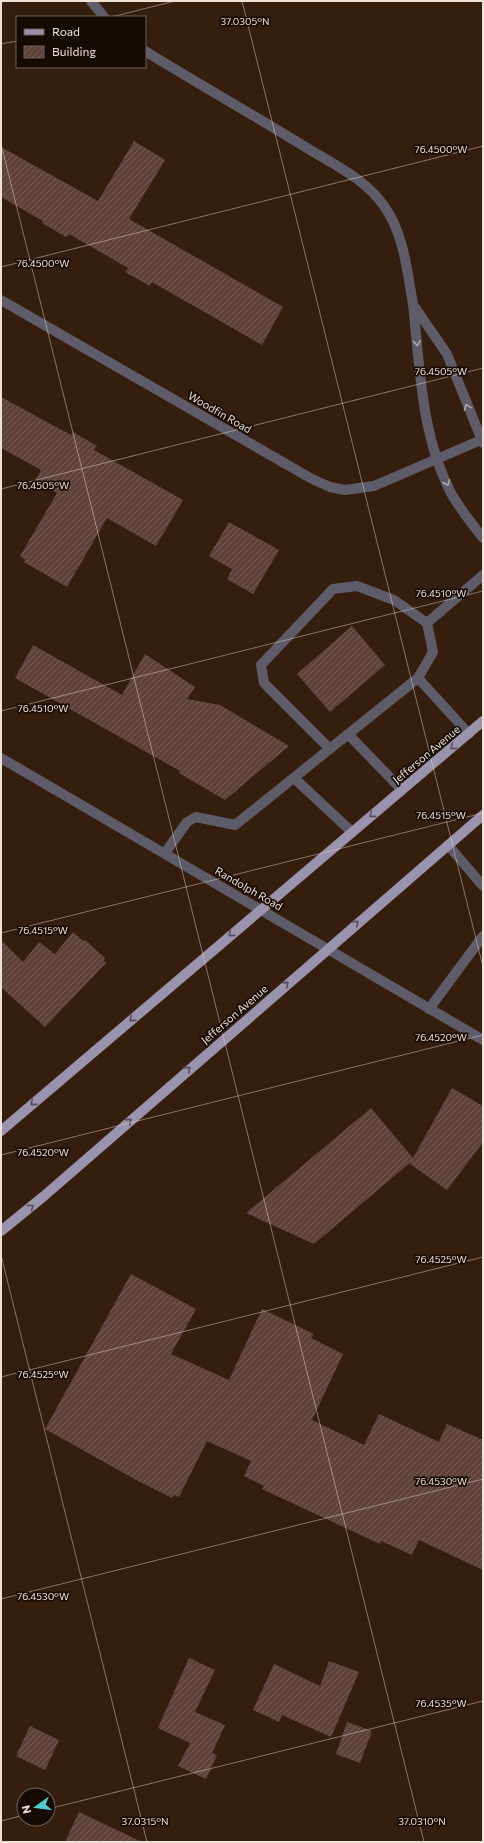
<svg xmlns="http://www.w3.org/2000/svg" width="484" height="1843" font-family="Commissioner,sans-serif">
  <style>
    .building { fill: url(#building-hatch) }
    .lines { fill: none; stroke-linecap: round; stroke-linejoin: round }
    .service { stroke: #5f5c69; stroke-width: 10 }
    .minor { stroke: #5f5c69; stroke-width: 10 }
    .primary { stroke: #9a93ad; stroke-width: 10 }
    .oneway { stroke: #afa5a5 }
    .oneway2 { stroke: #584f59 }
    .ticks { fill: none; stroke: #f0e1d6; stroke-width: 1; stroke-opacity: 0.45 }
    .labels { text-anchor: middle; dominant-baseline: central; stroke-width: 3.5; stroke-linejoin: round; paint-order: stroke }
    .street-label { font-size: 11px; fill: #f0e1d6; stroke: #150b05 }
    .ticks-label { font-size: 10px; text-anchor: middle; fill: #f0e1d6; stroke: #150b05; stroke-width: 3.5; stroke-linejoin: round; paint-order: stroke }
  </style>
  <defs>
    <pattern id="building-hatch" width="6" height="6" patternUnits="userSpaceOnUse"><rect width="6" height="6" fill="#60413a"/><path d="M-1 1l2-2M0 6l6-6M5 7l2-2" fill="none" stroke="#775c56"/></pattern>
  </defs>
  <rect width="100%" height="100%" fill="#351e0d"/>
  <path class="building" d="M 134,141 L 165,160 L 129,219 L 283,307 L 262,345 L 152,282 L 150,286 L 125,272 L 128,268 L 69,234 L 66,237 L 42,223 L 43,221 L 1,197 L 1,147 L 98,201 Z
    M 1,397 L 71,435 L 73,432 L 97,446 L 94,450 L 183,500 L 156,546 L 107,518 L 67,587 L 24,562 L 25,560 L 20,556 L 57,493 L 35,480 L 41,470 L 1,448 Z
    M 229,522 L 279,550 L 253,594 L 227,579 L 232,569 L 209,556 Z
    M 352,626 L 385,665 L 330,712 L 297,674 Z
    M 33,645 L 122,695 L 145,654 L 195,687 L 187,699 L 220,705 L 289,746 L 225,800 L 179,773 L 180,771 L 15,678 Z
    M 73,932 L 83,941 L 85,940 L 105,958 L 104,961 L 106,963 L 45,1027 L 1,987 L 1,940 L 23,962 L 39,942 L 55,954 Z
    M 452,1088 L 483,1106 L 483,1142 L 447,1190 L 410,1164 L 412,1161 L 314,1244 L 246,1213 L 371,1108 L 413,1158 Z
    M 131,1274 L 196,1309 L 171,1354 L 229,1380 L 262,1309 L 314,1334 L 311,1338 L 343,1354 L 312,1420 L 364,1445 L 379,1414 L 439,1442 L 447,1424 L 483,1440 L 483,1570 L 419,1540 L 412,1555 L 381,1541 L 380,1544 L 262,1489 L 264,1486 L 244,1476 L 251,1461 L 207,1441 L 179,1497 L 174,1495 L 172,1498 L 138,1481 L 45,1429 Z
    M 189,1658 L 215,1670 L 195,1712 L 225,1725 L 212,1753 L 217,1755 L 206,1779 L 178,1766 L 190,1743 L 158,1728 Z
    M 329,1661 L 359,1672 L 331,1737 L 282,1715 L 279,1722 L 253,1710 L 274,1664 L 320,1686 Z
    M 347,1722 L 372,1731 L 360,1763 L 336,1754 Z
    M 30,1726 L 59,1740 L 45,1770 L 16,1756 Z
    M 79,1812 L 142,1842 L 65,1842 Z"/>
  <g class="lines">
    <path class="service" d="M 91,1 L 104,17
      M 145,51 C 200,85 257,117 312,151 C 337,166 367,181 384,206 C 404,234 407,271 413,304
      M 418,678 L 469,734
      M 348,734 L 402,790
      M 330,749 L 264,683 L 261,665 L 333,589 L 357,586 L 394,600 L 427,623
      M 294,778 L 352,832
      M 448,845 L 483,886
      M 165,853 L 187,822 L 196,817 L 235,825 L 418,678 L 433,652 L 427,623 L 483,575
      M 429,1009 L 483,936"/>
    <path class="minor" d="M 1,300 L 312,479 L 330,487 L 345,490 L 374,486 L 481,440
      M 413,304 C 420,368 421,435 451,493 C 460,509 472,524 483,538
      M 414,306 L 447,354 L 483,443
      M 1,758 L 483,1040"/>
    <path class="primary" d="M 1,1131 L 483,721
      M 1,1231 L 44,1196 L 483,815"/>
  </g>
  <defs><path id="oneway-chevron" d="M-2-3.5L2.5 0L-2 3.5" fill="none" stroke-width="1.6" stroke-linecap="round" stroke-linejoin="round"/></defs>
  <g class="oneway">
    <use href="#oneway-chevron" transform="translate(417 343) rotate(84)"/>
    <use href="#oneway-chevron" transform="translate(467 407) rotate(-111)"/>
    <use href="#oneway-chevron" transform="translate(447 483) rotate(67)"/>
  </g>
  <g class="oneway2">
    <use href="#oneway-chevron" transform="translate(453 747) rotate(140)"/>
    <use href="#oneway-chevron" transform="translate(372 815) rotate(140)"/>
    <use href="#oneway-chevron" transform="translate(356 923) rotate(-41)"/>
    <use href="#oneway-chevron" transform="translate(231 934) rotate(140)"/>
    <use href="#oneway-chevron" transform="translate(286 984) rotate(-41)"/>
    <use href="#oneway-chevron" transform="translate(132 1019) rotate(140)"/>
    <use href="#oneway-chevron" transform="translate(188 1069) rotate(-41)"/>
    <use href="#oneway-chevron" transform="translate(33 1103) rotate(140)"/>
    <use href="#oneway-chevron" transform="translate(129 1121) rotate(-41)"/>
    <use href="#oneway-chevron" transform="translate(31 1207) rotate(-39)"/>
  </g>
  <path class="ticks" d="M 242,1 L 483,967M 111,17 L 175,1M 1,44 L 17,41M 1,144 L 424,1842M 1,267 L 483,146M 1,489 L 483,368M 1,711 L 483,591M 1,933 L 483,813M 1,1155 L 483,1035M 1,1255 L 147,1842M 1,1377 L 483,1257M 1,1599 L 483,1479M 48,1809 L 483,1701M 1,1821 L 24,1815"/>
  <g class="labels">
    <g class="street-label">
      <text transform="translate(220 412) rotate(30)">Woodfin Road</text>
      <text transform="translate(426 754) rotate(-40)">Jefferson Avenue</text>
      <text transform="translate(249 888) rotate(30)">Randolph Road</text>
      <text transform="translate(234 1014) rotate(-41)">Jefferson Avenue</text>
    </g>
  </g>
  <g class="ticks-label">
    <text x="245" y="25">37.0305°N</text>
    <text x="441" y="153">76.4500°W</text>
    <text x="43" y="267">76.4500°W</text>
    <text x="441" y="375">76.4505°W</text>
    <text x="43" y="489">76.4505°W</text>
    <text x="441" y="597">76.4510°W</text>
    <text x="43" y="712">76.4510°W</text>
    <text x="441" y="819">76.4515°W</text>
    <text x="43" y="934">76.4515°W</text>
    <text x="441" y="1041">76.4520°W</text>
    <text x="43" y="1156">76.4520°W</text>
    <text x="441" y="1263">76.4525°W</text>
    <text x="43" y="1378">76.4525°W</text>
    <text x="441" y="1485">76.4530°W</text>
    <text x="43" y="1600">76.4530°W</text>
    <text x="441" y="1707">76.4535°W</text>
    <text x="145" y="1825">37.0315°N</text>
    <text x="422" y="1825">37.0310°N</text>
  </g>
  <rect width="484" height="1843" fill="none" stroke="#f0e1d6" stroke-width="4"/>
  <rect x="16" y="16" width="130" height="52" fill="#150b05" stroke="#6d6159"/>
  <rect x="24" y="29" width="20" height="6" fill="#9a93ad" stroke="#6d6159"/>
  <text x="52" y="36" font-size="12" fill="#f0e1d6">Road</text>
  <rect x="24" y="46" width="20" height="12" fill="url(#building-hatch)" stroke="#6d6159"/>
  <text x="52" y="56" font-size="12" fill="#f0e1d6">Building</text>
  <g transform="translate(36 1807) rotate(256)"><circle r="19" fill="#150b05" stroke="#6d6159"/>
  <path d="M0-3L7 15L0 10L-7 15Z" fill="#52cdcc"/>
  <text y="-6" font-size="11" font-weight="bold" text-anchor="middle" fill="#f0e1d6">N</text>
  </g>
</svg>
